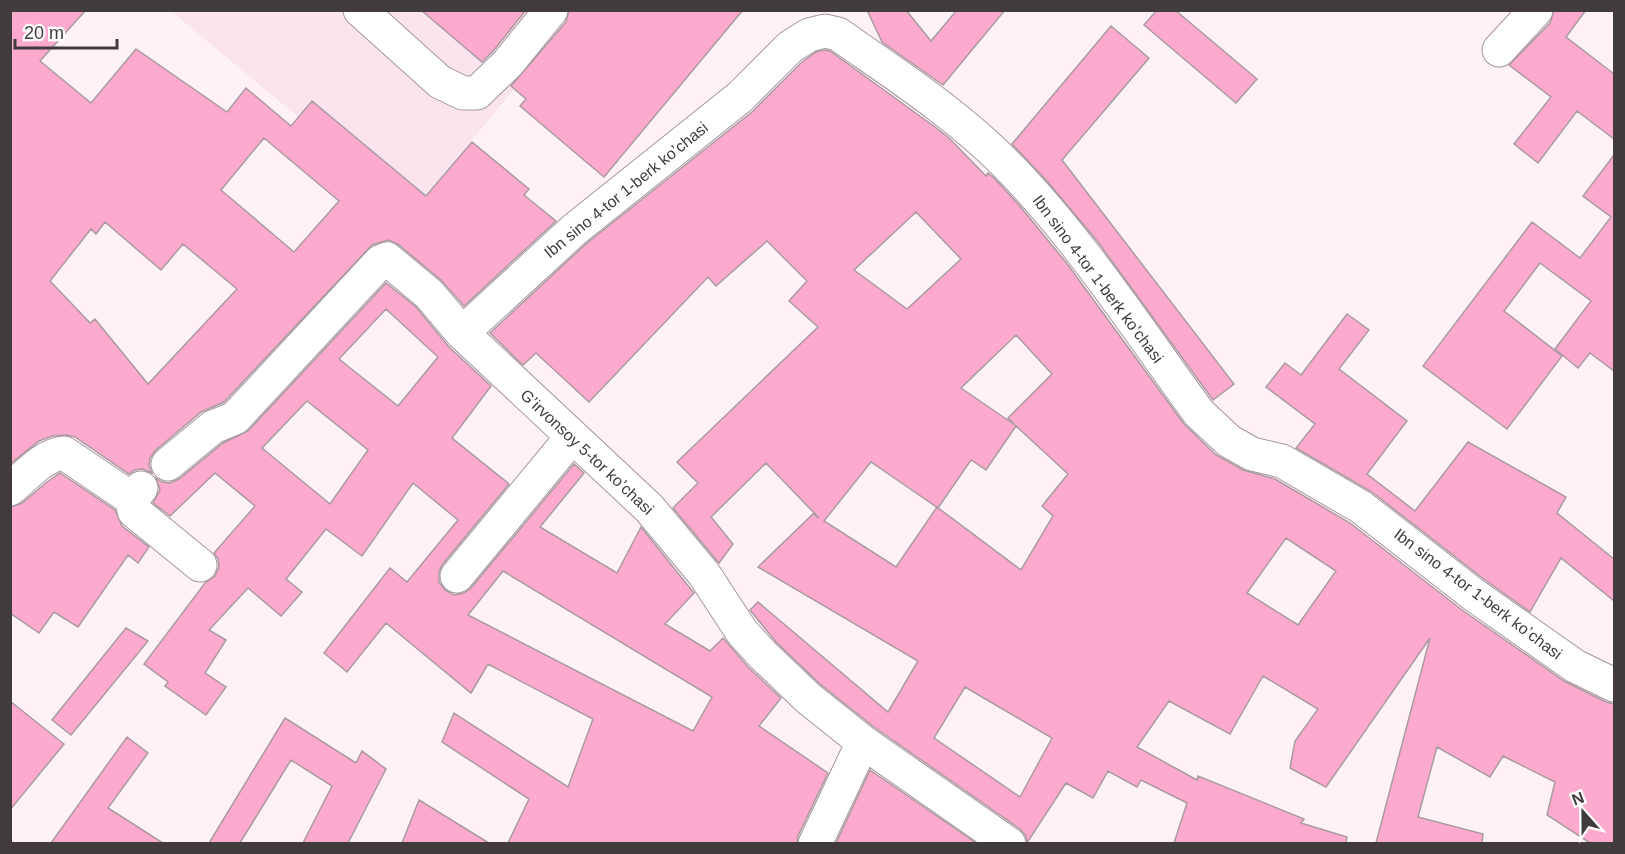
<svg xmlns="http://www.w3.org/2000/svg" width="1625" height="854" font-family="Helvetica,sans-serif">
  <style>
    .built { fill: #fbe4ed }
    .building { fill: #fdaace; stroke: #a99ba0; stroke-width: 1.5; fill-rule: evenodd }
    .lines { fill: none; stroke-linecap: round; stroke-linejoin: round }
    .minor-casing { stroke: #a6979d; stroke-width: 35 }
    .minor { stroke: #fff; stroke-width: 33 }
    .labels { text-anchor: middle; dominant-baseline: central; stroke-width: 4.5; stroke-linejoin: round; paint-order: stroke }
    .street-label { font-size: 16px; fill: #413b3d; stroke: #fff }
  </style>
  <rect width="100%" height="100%" fill="#fff2f7"/>
  <path class="built" d="M 171,11 L 579,11 L 404,222 L 298,117 Z"/>
  <path class="building" d="M 10,10 L 86,10 L 40,61 L 91,103 L 136,49 L 227,112 L 246,88 L 291,126 L 312,101 L 426,196 L 472,142 L 529,189 L 524,195 L 556,221 L 464,306 L 441,280 L 399,245 L 389,240 L 372,245 L 224,402 L 201,412 L 156,450 L 150,458 L 149,466 L 152,473 L 143,469 L 135,470 L 129,474 L 75,437 L 67,435 L 52,436 L 39,441 L 10,464 ZM 264,138 L 339,201 L 294,252 L 221,190 ZM 105,222 L 161,270 L 183,244 L 237,289 L 148,384 L 95,319 L 90,323 L 50,281 L 91,229 L 96,234 Z
    M 421,10 L 526,10 L 494,50 L 482,62 Z
    M 569,10 L 743,10 L 604,177 L 520,106 L 526,99 L 511,86 L 566,22 Z
    M 867,10 L 906,10 L 931,41 L 957,10 L 1005,10 L 943,85 L 882,42 Z
    M 1157,10 L 1175,10 L 1257,79 L 1236,103 L 1144,25 Z
    M 1554,10 L 1586,10 L 1566,37 L 1614,74 L 1614,139 L 1577,111 L 1538,163 L 1514,144 L 1551,97 L 1509,65 L 1550,23 Z
    M 1111,26 L 1149,58 L 1062,160 L 1234,384 L 1213,400 L 1098,242 L 1047,181 L 1012,144 Z
    M 825,50 L 830,51 L 935,127 L 949,138 L 986,176 L 988,173 L 994,178 L 1019,205 L 1068,265 L 1184,424 L 1216,455 L 1243,470 L 1275,479 L 1350,523 L 1462,610 L 1564,681 L 1606,702 L 1614,704 L 1614,843 L 1590,843 L 1547,815 L 1555,782 L 1503,756 L 1490,777 L 1437,747 L 1418,817 L 1483,834 L 1482,843 L 1376,843 L 1430,638 L 1326,787 L 1290,768 L 1295,741 L 1318,709 L 1263,676 L 1230,734 L 1169,701 L 1137,747 L 1197,780 L 1198,776 L 1304,819 L 1301,823 L 1347,837 L 1346,843 L 1174,843 L 1187,803 L 1141,780 L 1137,787 L 1108,771 L 1093,798 L 1066,783 L 1027,843 L 1026,836 L 1020,829 L 874,727 L 820,684 L 776,642 L 750,610 L 758,602 L 888,712 L 918,661 L 758,567 L 813,514 L 819,518 L 766,463 L 711,517 L 733,544 L 719,563 L 673,508 L 698,483 L 677,462 L 818,327 L 789,301 L 807,281 L 767,241 L 716,286 L 708,277 L 589,402 L 536,353 L 523,365 L 490,333 L 587,243 L 752,112 L 802,62 L 816,52 ZM 916,212 L 961,259 L 907,309 L 854,270 ZM 1016,335 L 1052,374 L 1008,418 L 1015,425 L 961,388 ZM 1016,426 L 1068,474 L 1042,506 L 1053,516 L 1021,570 L 937,507 L 896,567 L 824,521 L 871,462 L 938,508 L 971,460 L 986,470 ZM 1286,538 L 1336,571 L 1298,625 L 1247,593 ZM 965,687 L 1052,738 L 1020,797 L 934,738 Z
    M 1614,155 L 1614,371 L 1590,353 L 1578,368 L 1555,349 L 1591,301 L 1540,263 L 1504,311 L 1562,356 L 1507,429 L 1423,366 L 1532,222 L 1580,258 L 1611,217 L 1583,196 Z
    M 386,283 L 416,307 L 449,347 L 491,386 L 452,438 L 509,484 L 442,565 L 439,572 L 439,582 L 445,590 L 454,595 L 464,593 L 471,588 L 574,464 L 584,473 L 540,527 L 617,573 L 641,527 L 694,593 L 665,624 L 710,651 L 723,638 L 749,668 L 781,698 L 759,726 L 828,773 L 798,836 L 797,843 L 508,843 L 529,799 L 442,742 L 454,713 L 568,787 L 593,719 L 488,664 L 471,693 L 386,623 L 347,672 L 324,653 L 390,568 L 407,582 L 458,520 L 413,483 L 362,556 L 326,529 L 286,579 L 302,592 L 281,616 L 248,588 L 209,630 L 226,640 L 205,673 L 226,687 L 206,715 L 165,686 L 168,682 L 144,664 L 205,583 L 215,576 L 219,567 L 218,559 L 214,553 L 255,506 L 215,473 L 170,516 L 153,503 L 160,490 L 156,478 L 162,482 L 170,483 L 179,479 L 223,443 L 248,431 ZM 386,309 L 438,357 L 398,406 L 339,359 ZM 307,401 L 368,450 L 330,504 L 262,448 ZM 503,571 L 712,697 L 693,731 L 468,615 Z
    M 1347,314 L 1369,330 L 1339,369 L 1407,421 L 1367,474 L 1415,511 L 1468,442 L 1566,497 L 1557,513 L 1614,559 L 1614,601 L 1561,558 L 1530,612 L 1485,580 L 1372,492 L 1296,448 L 1315,424 L 1266,387 L 1285,363 L 1301,375 Z
    M 60,473 L 115,510 L 122,526 L 149,547 L 138,563 L 128,555 L 78,627 L 54,612 L 39,633 L 10,613 L 10,507 L 22,503 L 47,482 Z
    M 126,628 L 148,641 L 71,735 L 52,720 Z
    M 10,701 L 64,744 L 10,810 Z
    M 285,718 L 356,763 L 362,751 L 386,769 L 348,843 L 303,843 L 332,786 L 291,760 L 240,843 L 209,843 Z
    M 127,737 L 148,753 L 108,808 L 163,843 L 51,843 Z
    M 870,770 L 976,843 L 836,843 Z
    M 419,800 L 489,843 L 402,843 Z"/>
  <g class="lines">
    <defs>
      <path id="minor" d="M 360,10 L 440,82 L 463,93 L 477,93 L 508,63 L 551,10
        M 1499,50 L 1536,10
        M 462,333 L 575,229 L 740,97 L 790,47 L 809,35 L 825,31 L 838,34 C 896,75 957,114 1007,165 C 1078,237 1139,331 1199,413 L 1229,441 L 1252,454 L 1282,461 L 1361,507 L 1474,595 L 1575,666 L 1614,685
        M 168,464 L 213,427 L 235,418 L 380,262 L 387,259 L 429,294 L 462,333 L 649,508 L 704,574 L 742,632 L 763,655 L 808,698 L 863,742 L 1009,844
        M 10,489 C 26,476 43,455 64,453 L 132,499 L 141,488
        M 132,499 L 134,511 L 200,565
        M 457,576 L 572,437
        M 815,844 L 863,742"/>
    </defs>
    <use href="#minor" class="minor-casing"/>
    <use href="#minor" class="minor"/>
  </g>
  <g class="labels">
    <g class="street-label">
      <text transform="translate(626 190) rotate(-39)">Ibn sino 4-tor 1-berk koʼchasi</text>
      <text transform="translate(1098 279) rotate(53)">Ibn sino 4-tor 1-berk koʼchasi</text>
      <text transform="translate(587 452) rotate(43)">Gʼirvonsoy 5-tor koʼchasi</text>
      <text transform="translate(1478 594) rotate(37)">Ibn sino 4-tor 1-berk koʼchasi</text>
    </g>
  </g>
  <rect width="1625" height="854" fill="none" stroke="#413b3d" stroke-width="24"/>
  <g transform="translate(1583 812) rotate(339)" stroke="#ffffff" stroke-width="4.5" paint-order="stroke">
  <path d="M0-4.5L10 22L0 15L-10 22Z" fill="#413b3d"/>
  <text y="-9" font-size="16" font-weight="bold" text-anchor="middle" fill="#413b3d">N</text>
  </g>
  <path d="M15 39v9h102v-9" fill="none" stroke="#413b3d" stroke-width="3"/>
  <text x="24" y="39" font-size="18" fill="#413b3d" stroke="#ffffff" stroke-width="4.5" paint-order="stroke">20 m</text>
</svg>
